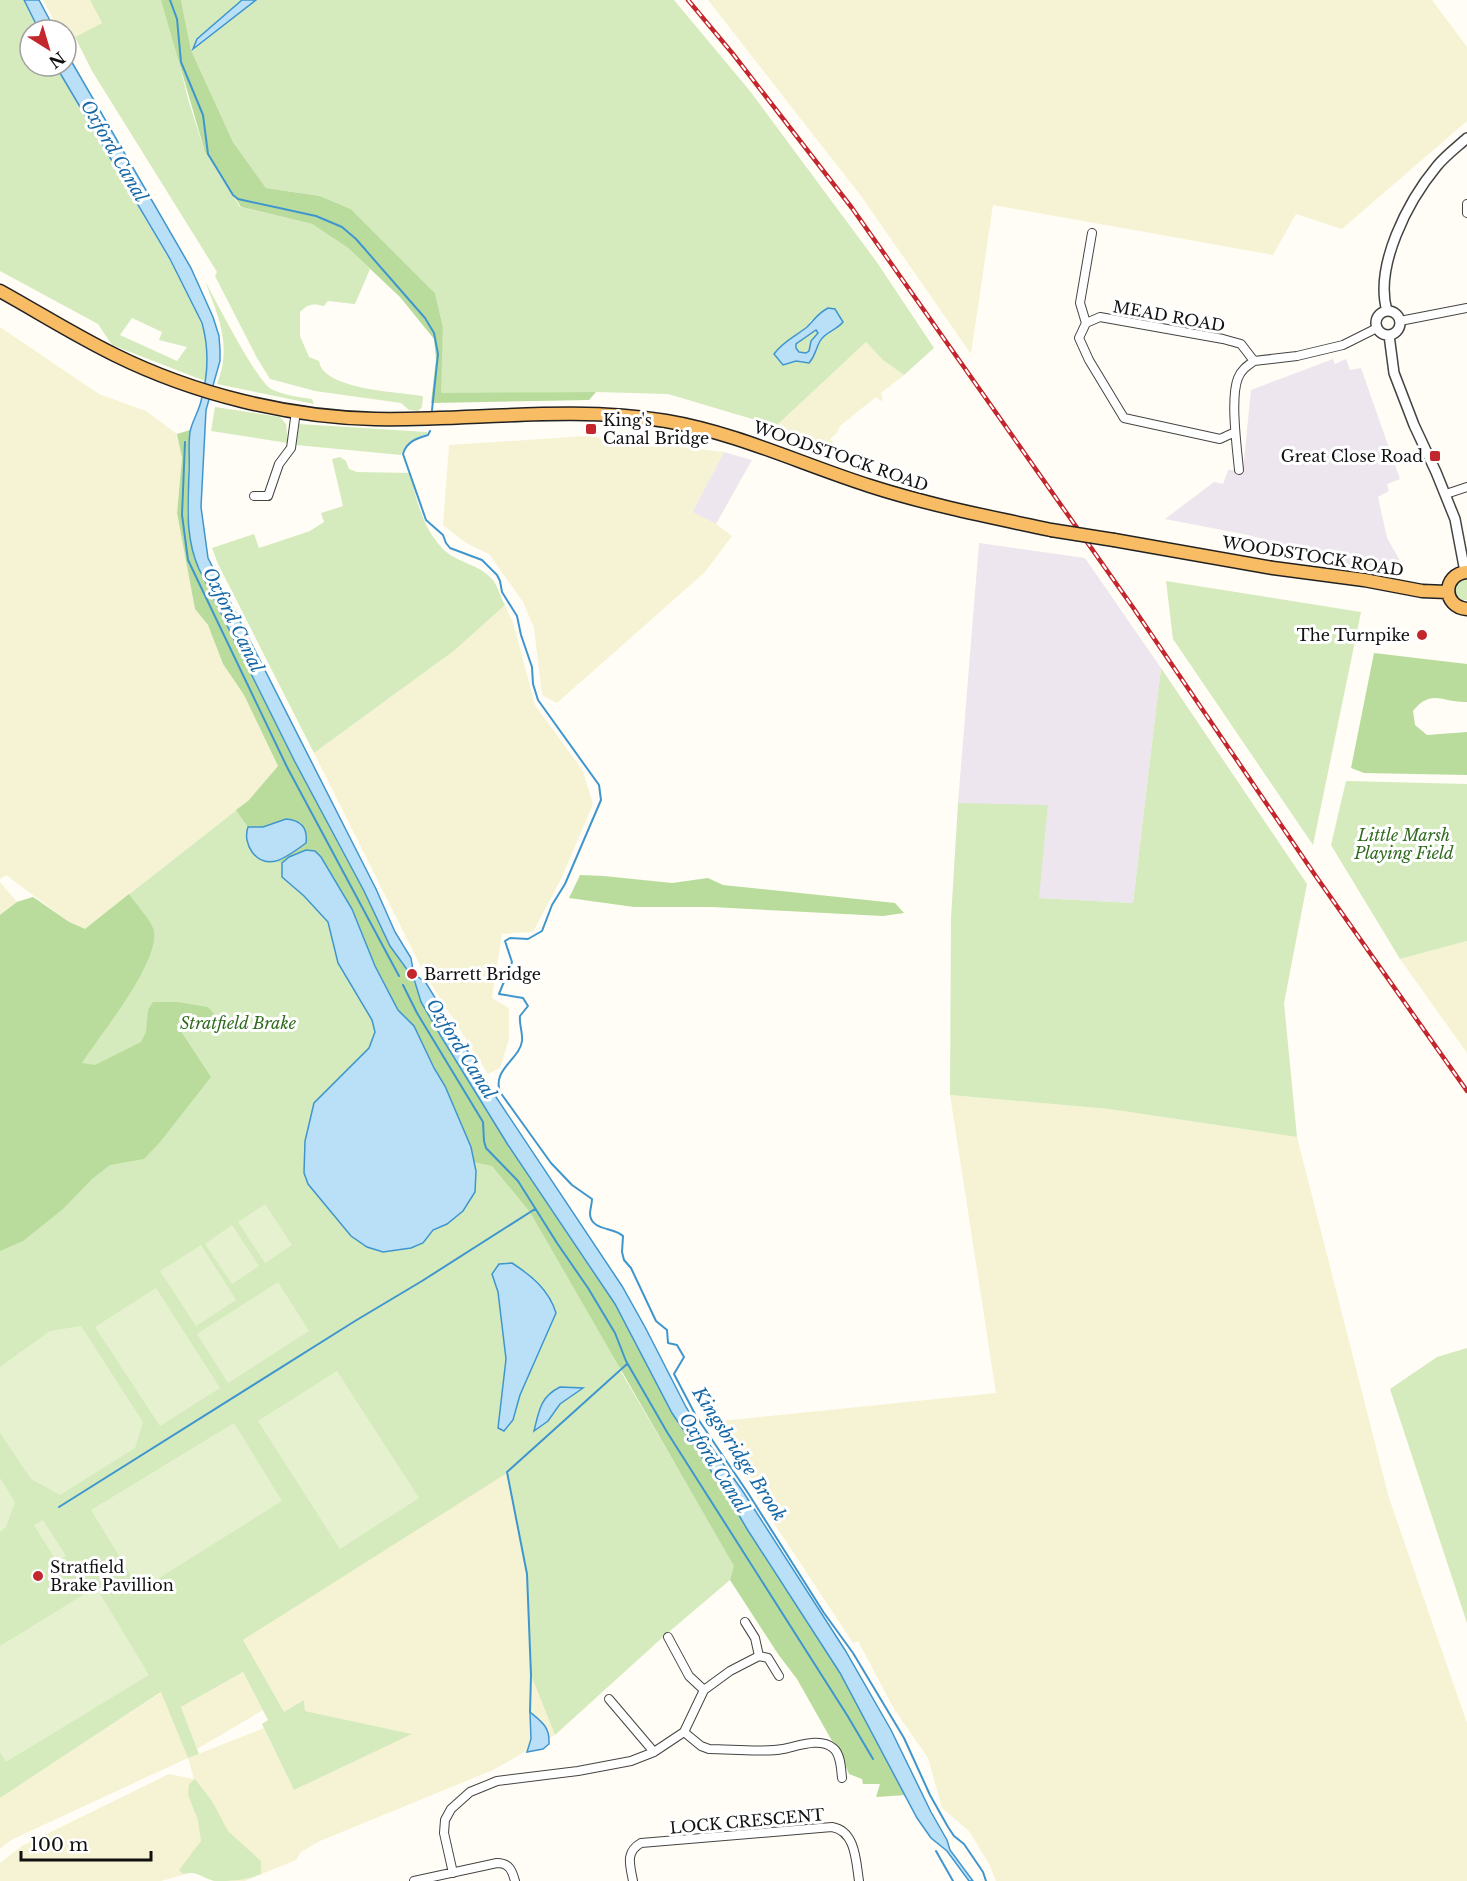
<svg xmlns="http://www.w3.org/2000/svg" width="1467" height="1881" font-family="'Libre Baskerville',serif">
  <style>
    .industrial { fill: #eee6ef }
    .farmland { fill: #f6f3d4 }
    .green { fill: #d5ebbd; fill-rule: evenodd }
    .forest { fill: #b9dc9c }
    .pitch { fill: #e6f2cf }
    .water { fill: #b9e0f7; stroke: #3f96cf; stroke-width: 1.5; fill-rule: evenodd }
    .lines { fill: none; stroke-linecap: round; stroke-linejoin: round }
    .stream { stroke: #3f96cf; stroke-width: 2 }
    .minor-casing { stroke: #444; stroke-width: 10 }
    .tertiary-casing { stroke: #444; stroke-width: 12 }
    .trunk-casing { stroke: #222; stroke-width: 15 }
    .minor { stroke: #fff; stroke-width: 8 }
    .tertiary { stroke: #fff; stroke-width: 9 }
    .trunk { stroke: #f7bc64; stroke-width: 12 }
    .rail-casing { stroke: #c4262e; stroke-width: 4.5 }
    .rail { stroke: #fff; stroke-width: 2; stroke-dasharray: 7; stroke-linecap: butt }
    .trunk-bridge-casing { stroke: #222; stroke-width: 15; stroke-linecap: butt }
    .trunk-bridge { stroke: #f7bc64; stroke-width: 12 }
    .poi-dot { fill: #c4262e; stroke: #fff; stroke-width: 2 }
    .labels { text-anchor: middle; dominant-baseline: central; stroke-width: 6; stroke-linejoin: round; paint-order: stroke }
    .street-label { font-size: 16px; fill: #111; stroke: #fff }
    .poi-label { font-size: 16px; fill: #111; stroke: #fff; text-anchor: start }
    .park-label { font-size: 16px; font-style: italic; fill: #2f6b1f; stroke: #fff }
    .water-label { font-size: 18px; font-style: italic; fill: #1768a6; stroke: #fff }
  </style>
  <rect width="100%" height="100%" fill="#fffdf5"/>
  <path class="industrial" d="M 1333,359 L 1335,364 L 1346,359 L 1350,370 L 1361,368 L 1400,479 L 1387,484 L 1389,491 L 1378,497 L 1387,538 L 1402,564 L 1382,573 L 1344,566 L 1345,558 L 1314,552 L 1248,535 L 1165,519 L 1214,482 L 1223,484 L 1228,470 L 1243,470 L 1251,390 Z
    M 724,452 L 752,460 L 716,524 L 692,512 Z
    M 979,543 L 1085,558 L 1161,668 L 1133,903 L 1039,898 L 958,803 Z"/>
  <path class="farmland" d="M 43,0 L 90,0 L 102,23 L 66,42 L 66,30 L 59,30 Z
    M 708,0 L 1432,0 L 1467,47 L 1467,121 L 1342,229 L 1296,214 L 1273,255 L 993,205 L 971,354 L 861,196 Z
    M 0,327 L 99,394 L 146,411 L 177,434 L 182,458 L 177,513 L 195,609 L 208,625 L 223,664 L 244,695 L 278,766 L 248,801 L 85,929 L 69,922 L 6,875 L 0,879 Z
    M 866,342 L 883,360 L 904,375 L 881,393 L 883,402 L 876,397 L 840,426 L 837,433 L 830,439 L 834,444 L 829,451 L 799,434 L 776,426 Z
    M 587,436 L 724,452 L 692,512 L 716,524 L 732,536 L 705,572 L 557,703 L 542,695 L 534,628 L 523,602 L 489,554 L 466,543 L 443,525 L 449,445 Z
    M 505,605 L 513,622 L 535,705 L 583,771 L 593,804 L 562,877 L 533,932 L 502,934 L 492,998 L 509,1008 L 509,1039 L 500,1068 L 488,1074 L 424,973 L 314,753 L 455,650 Z
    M 0,882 L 17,902 L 0,915 Z
    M 1467,941 L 1467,1053 L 1400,959 Z
    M 950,1095 L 1109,1109 L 1297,1137 L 1389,1498 L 1467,1723 L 1467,1881 L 996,1881 L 989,1864 L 969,1831 L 942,1808 L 928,1758 L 894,1709 L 858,1641 L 853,1643 L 762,1505 L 711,1422 L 996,1393 Z
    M 507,1472 L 527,1574 L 531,1674 L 555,1735 L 493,1770 L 320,1841 L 301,1852 L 296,1860 L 245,1881 L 214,1881 L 193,1872 L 161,1881 L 0,1881 L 0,1863 L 22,1846 L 169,1774 L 194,1779 L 188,1758 L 11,1840 L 0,1849 L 0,1798 L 162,1692 L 188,1758 L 264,1728 L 294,1790 L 411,1734 L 305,1711 L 304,1701 L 284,1713 L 243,1640 Z
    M 243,1672 L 263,1710 L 197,1749 L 181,1707 Z"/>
  <path class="green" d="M 0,0 L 23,0 L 39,30 L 30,30 L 30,66 L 56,66 L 187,290 L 205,333 L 207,365 L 205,381 L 112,345 L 98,324 L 0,271 ZM 132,318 L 162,332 L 159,340 L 187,347 L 177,361 L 120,335 Z
    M 90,0 L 164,0 L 188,99 L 205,152 L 240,207 L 312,224 L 348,248 L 370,269 L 355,304 L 328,301 L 324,306 C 313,303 308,304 300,312 L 300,336 L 309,357 L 319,361 C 323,390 400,392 423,396 L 422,407 L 418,411 L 409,410 L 401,403 L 315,391 L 270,379 L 257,358 L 215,276 L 217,272 L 92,71 L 75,37 L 102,23 Z
    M 181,0 L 674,0 L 750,91 L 876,261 L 934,348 L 904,375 L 883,360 L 866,342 L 776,426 L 668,394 L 596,392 L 440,394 L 443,327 L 435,293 L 351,209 L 320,196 L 266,188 L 233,142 L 191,50 ZM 811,320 L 838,328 L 822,338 L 805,362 L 796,361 L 789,364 L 778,348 L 808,326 Z
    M 205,281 C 216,301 256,380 271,389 C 283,395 298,397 312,399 L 314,404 L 217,384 C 232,346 219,318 205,281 Z
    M 816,330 L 818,333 L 811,341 L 809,351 L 806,353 L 802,353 L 796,348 L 796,344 Z
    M 215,407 L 280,417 L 286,424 L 288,443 L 211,431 Z
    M 299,424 L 427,432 L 427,434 C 415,438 405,442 401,455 L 296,445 Z
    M 340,457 L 346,461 L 349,469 L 357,472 L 410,473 C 417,501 422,526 442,548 C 456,563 480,564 493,580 C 498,587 501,598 505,605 L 455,650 L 314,753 L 218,564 L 212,548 L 254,534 L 259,548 L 310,531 L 324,522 L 321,513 L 343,506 L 332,459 Z
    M 1467,577 L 1467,600 C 1461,601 1457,598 1454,593 L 1455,583 Z
    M 1166,581 L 1361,612 L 1313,845 L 1173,639 Z
    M 1161,668 L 1307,884 L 1284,1003 L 1297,1137 L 1109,1109 L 950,1095 L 951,918 L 958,803 L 1048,805 L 1039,898 L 1133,903 Z
    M 1346,781 L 1467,784 L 1467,941 L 1400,959 L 1331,845 Z
    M 248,801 L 364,891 L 557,1216 L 605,1288 L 620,1370 L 735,1566 L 730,1580 L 663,1637 L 555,1735 L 531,1675 L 527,1574 L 507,1473 L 243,1640 L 284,1712 L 304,1700 L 305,1711 L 412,1734 L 294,1790 L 262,1724 L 268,1720 L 243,1672 L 181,1707 L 199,1754 L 188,1758 L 161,1692 L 0,1798 L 0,915 L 17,902 L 33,897 L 69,922 L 85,929 Z
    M 1467,1348 L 1467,1623 L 1390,1389 L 1437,1357 Z
    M 195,1779 L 212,1801 L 228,1831 L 261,1861 L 261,1874 C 247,1880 231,1881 215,1881 C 201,1878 199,1870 183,1874 L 179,1870 L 201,1841 L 198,1820 L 188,1795 L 189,1784 Z"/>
  <path class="forest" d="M 161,0 L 181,0 L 191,50 L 233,142 L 266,188 L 320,196 L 351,209 L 435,293 L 443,327 L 441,393 L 596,392 L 589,400 L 431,403 L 436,359 L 434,339 L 400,297 L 348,248 L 312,224 L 241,207 L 205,152 Z
    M 190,430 L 187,513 L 194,558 L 295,762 L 364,891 L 390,946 L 401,963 L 410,971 L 421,1002 L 486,1111 L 615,1304 L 684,1432 L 726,1493 L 747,1529 L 840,1673 L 906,1795 L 876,1797 L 880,1784 L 863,1784 L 862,1779 L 849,1774 L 841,1754 L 832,1741 L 797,1679 L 778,1654 L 730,1580 L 734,1566 L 530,1212 L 492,1166 L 474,1162 L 471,1147 L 445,1086 L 434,1068 L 414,1026 L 398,1010 L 375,966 L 352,909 L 297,853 L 282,863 L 277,861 L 303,846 L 286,819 L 263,827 L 248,827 L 236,810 L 248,801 L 278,766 L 244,695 L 223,664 L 208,625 L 195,609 L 177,513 L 182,458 L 177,434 Z
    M 1374,653 L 1467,664 L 1467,702 C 1442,703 1432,688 1413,711 L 1415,725 L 1427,735 L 1467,732 L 1467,775 L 1364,773 L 1351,768 Z
    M 580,875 L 604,876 L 672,883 L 708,878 L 723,885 L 895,903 L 904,913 L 883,916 L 712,907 L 634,907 L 569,898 Z
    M 129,894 C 135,903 149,918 153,928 C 164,958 98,1037 82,1063 L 95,1065 L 141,1042 L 146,1032 L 148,1010 L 153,1002 L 177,1002 L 208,1007 L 222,1023 L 176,1024 L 211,1077 L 160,1142 L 144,1159 L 110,1165 L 92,1179 L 63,1209 L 23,1241 L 0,1251 L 0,915 L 17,902 L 33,897 L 69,922 L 85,929 Z"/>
  <path class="pitch" d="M 265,1204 L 292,1245 L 265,1263 L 238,1222 Z
    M 232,1225 L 259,1266 L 232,1284 L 205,1244 Z
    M 201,1245 L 236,1300 L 196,1326 L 160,1271 Z
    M 278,1282 L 309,1331 L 228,1383 L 197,1334 Z
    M 156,1288 L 220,1388 L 160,1426 L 95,1327 Z
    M 81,1326 L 143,1422 L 135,1448 L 60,1495 L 31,1479 L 0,1433 L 0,1367 L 50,1331 Z
    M 337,1371 L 419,1498 L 340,1549 L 258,1421 Z
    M 234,1423 L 282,1501 L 140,1590 L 91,1510 Z
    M 0,1478 L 15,1502 L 6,1527 L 0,1532 Z
    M 43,1520 L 66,1556 L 57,1562 L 34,1525 Z
    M 96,1587 L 149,1675 L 6,1762 L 0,1752 L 0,1646 Z"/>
  <path class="water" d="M 24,0 L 39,0 L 55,30 L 39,30 Z
    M 242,0 L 256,0 L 193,49 L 197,39 Z
    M 66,52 L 191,268 L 213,317 L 219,336 L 220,350 L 220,361 L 206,410 L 201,507 L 208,558 L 376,889 L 395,932 L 411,958 L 413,970 L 417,976 L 426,983 L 494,1094 L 622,1286 L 645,1327 L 686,1407 L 704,1437 L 742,1490 L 845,1650 L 891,1730 L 931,1812 L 947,1840 L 950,1850 L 973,1881 L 969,1881 L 947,1851 L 931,1838 L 917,1818 L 840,1673 L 747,1529 L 726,1493 L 672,1413 L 615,1304 L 508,1145 L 442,1038 L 421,1002 L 414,979 L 390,946 L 364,891 L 295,762 L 199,569 C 185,538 188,506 189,473 C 190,459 188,445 190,432 C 192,421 199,411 201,401 C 208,376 209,348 202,323 L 170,259 L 60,73 L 56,66 L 66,66 Z
    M 828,308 L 835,309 L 843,322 C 837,330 825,332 820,341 C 815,350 816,355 809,363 L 796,361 L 783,365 L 774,354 C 782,342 796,336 807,327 C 815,319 817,314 828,308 ZM 816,330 L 818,333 L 811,341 L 809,351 L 806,353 L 799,352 L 796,348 L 796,344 Z
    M 286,819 C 301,820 308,828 306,843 C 298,849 286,858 276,861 C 256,866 242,844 248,827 L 263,827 Z
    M 306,850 L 315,851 L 321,857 L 352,909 L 375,966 L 398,1010 L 414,1026 L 434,1068 L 445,1086 L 471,1147 L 476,1171 L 475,1192 L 463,1211 L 447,1224 L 433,1230 L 423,1243 L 411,1248 L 383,1252 L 367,1247 L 351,1236 L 308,1184 L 304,1173 L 305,1141 L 314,1103 L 369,1048 L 375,1032 L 372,1020 L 338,963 L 328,922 L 304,896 L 282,877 L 282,863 L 289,857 Z
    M 512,1263 C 532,1276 549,1290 556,1313 L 520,1395 L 513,1420 L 504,1431 L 498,1428 L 506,1359 L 498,1292 L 492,1274 L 499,1264 Z
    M 560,1387 L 583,1388 L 560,1404 L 548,1421 L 534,1431 C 539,1411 540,1397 560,1387 Z
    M 530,1712 C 542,1722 550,1727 549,1744 L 543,1749 L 527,1752 L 531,1739 Z"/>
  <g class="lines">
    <path class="stream" d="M 170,0 L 177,19 L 181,62 L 203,115 L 208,154 L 233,195 L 238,199 L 316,216 L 342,227 L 356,239 L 425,318 L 434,333 L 438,354 L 432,410
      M 430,431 L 428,435 C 417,438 406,442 403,454 L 426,520 L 443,535 L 446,543 L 450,548 L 482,560 L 497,575 L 500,581 L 502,592 L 517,616 L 521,635 L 532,667 L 533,684 L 538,700 L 599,785 L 601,800 L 565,884 L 552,905 L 542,931 L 528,939 L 510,938 L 505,941 L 512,962 L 499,994 L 523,998 L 528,1006 L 520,1016 C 519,1025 523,1033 522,1041 C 520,1059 492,1069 500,1092 L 551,1163 L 572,1185 L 592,1199 C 592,1204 590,1209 590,1214 C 591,1231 614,1227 623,1236 L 622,1252 L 624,1260 L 631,1268 L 656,1321 L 667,1330 L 668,1343 L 677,1345 L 684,1357 L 674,1374 L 696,1416 L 748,1493 L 824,1613 L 853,1653 L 904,1738 L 930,1795 L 948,1827 L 954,1836 L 964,1844 L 983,1872 L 986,1881
      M 185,442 L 182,515 L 188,560 L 287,767 L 399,976
      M 403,985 L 417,1013 L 483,1122 L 484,1141 L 486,1148 L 518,1181 L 557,1243 L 588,1288 L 615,1333 L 626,1361 L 667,1432 L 847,1715 L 873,1759
      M 59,1507 L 355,1321 L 422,1281 L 535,1209
      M 530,1712 L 531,1675 L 527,1574 L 507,1472 L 627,1364
      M 936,1851 L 953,1881"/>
    <defs>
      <path id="minor" d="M 1467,204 L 1467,213
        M 1092,233 L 1080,303 L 1086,323 L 1079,338 L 1089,360 L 1124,418 L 1220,439 L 1235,432
        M 1400,321 L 1467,308
        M 1086,323 L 1100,317 L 1223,339 L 1241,344 L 1254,361
        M 1254,361 L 1297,356 L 1343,345 L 1377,328
        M 1239,470 C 1237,448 1230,398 1238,378 C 1241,370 1247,366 1254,361
        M 1446,494 L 1467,487
        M 254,496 L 268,496 L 279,464 L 291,448 L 296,411
        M 745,1622 L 755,1638 L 759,1656
        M 668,1637 L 689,1676 L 704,1690
        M 609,1699 L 654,1752
        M 684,1732 L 701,1746 L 709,1749 C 730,1749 763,1753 783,1749 C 798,1746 820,1737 833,1748 C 841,1754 841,1769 842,1778
        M 453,1873 L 444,1833 L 445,1820 L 451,1809 L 470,1792 L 497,1781 L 578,1771 L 631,1761 L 654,1752 L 684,1732 L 704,1690 L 730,1671 L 759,1656 L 768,1658 L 779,1676
        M 414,1881 L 497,1863 C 509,1863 512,1870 515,1881
        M 633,1881 C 630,1865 625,1852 641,1843 L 832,1827 C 856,1831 856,1862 859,1881"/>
      <path id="tertiary" d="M 1387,311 C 1374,266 1408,201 1437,166 C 1445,156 1457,147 1467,138
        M1376 323a12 12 0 1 1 24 0a12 12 0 1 1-24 0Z
        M 1389,335 L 1394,373 L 1414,425 L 1436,472 L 1455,519 L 1465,572"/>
      <path id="trunk" d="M 0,291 C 38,312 76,336 115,355 C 194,394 287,417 375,419 C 471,421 570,405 666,421 C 737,433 801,464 870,486 C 929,505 990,517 1051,530
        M 1114,540 L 1273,568 L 1364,580 L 1422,591 L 1447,592
        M 1467,572 C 1442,574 1442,607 1467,609"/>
    </defs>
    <use href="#minor" class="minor-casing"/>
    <use href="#tertiary" class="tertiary-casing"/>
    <use href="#trunk" class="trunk-casing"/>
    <use href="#minor" class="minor"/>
    <use href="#tertiary" class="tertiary"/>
    <use href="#trunk" class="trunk"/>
    <defs>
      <path id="rail" d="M 688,0 L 733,54 L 852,208 L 1132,606 L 1315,875 L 1467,1091"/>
    </defs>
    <use href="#rail" class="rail-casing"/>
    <use href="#rail" class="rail"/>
    <defs>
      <path id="trunk-bridge" d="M 1051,530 L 1114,540"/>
    </defs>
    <use href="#trunk-bridge" class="trunk-bridge-casing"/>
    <use href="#trunk-bridge" class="trunk-bridge"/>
  </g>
  <g class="poi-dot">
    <rect x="585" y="423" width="12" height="12" rx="3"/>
    <rect x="1429" y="450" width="12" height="12" rx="3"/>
    <circle cx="1422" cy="635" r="6"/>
    <circle cx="412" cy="974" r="6"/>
    <circle cx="38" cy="1576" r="6"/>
  </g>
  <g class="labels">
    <g class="street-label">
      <text transform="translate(1169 316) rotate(10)">MEAD ROAD</text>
      <text transform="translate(841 456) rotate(19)">WOODSTOCK ROAD</text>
      <text transform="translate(1313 556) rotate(9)">WOODSTOCK ROAD</text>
      <text transform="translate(747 1821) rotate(-5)">LOCK CRESCENT</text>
    </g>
    <g class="poi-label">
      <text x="603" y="420">King's<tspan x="603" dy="18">Canal Bridge</tspan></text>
      <text x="1423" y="456" text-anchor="end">Great Close Road</text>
      <text x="1410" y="635" text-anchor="end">The Turnpike</text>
      <text x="424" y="974">Barrett Bridge</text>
      <text x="50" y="1567">Stratfield<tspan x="50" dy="18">Brake Pavillion</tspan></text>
    </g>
    <g class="park-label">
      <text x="1404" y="835">Little Marsh<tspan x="1404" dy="18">Playing Field</tspan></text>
      <text x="238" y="1023">Stratfield Brake</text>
    </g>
    <g class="water-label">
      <text transform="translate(114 151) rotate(60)">Oxford Canal</text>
      <text transform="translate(233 620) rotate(64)">Oxford Canal</text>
      <text transform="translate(461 1049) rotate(58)">Oxford Canal</text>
      <text transform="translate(739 1454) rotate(57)">Kingsbridge Brook</text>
      <text transform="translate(714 1463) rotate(58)">Oxford Canal</text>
    </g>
  </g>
  <g transform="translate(48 48) rotate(143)"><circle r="28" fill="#ffffff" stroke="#a0a0a0" stroke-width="1.5"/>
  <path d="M0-4.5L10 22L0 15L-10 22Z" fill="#c4262e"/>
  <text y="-9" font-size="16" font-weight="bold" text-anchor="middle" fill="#111111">N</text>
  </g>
  <path d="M21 1851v9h130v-9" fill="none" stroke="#111111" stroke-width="3"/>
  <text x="30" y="1851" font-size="18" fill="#111111" stroke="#ffffff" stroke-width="4.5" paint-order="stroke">100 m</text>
</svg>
